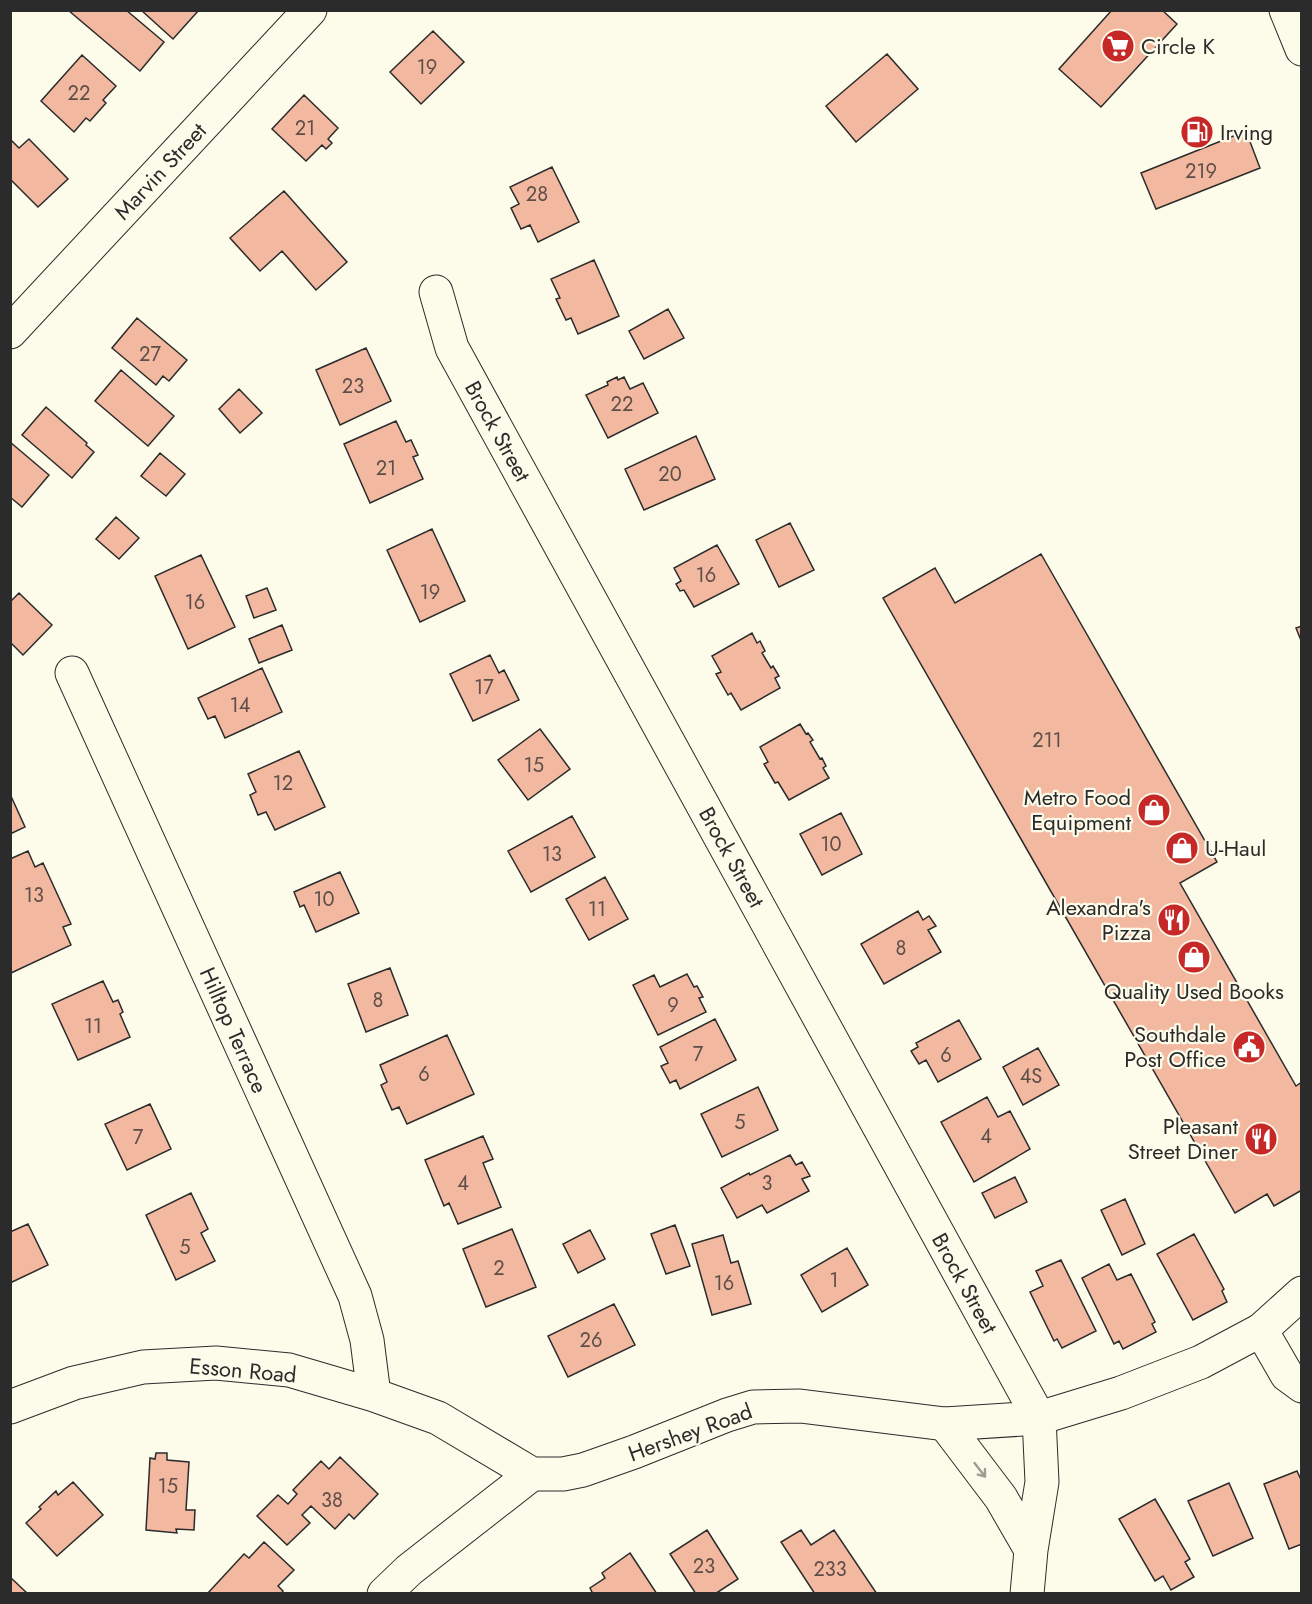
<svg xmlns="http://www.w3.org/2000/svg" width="1312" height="1604" font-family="Jost,sans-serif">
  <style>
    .building { fill: #f2b8a0; stroke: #2b2b2b; stroke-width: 1.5 }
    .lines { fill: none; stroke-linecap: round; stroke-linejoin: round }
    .minor-casing { stroke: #2b2b2b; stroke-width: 35 }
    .tertiary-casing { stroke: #2b2b2b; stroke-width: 35 }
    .secondary-casing { stroke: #2b2b2b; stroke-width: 35 }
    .minor { stroke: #fdfbea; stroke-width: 33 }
    .tertiary { stroke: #fdfbea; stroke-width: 33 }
    .secondary { stroke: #fdfbea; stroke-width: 33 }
    .oneway { stroke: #9e9d94 }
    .labels { text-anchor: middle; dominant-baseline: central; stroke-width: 4.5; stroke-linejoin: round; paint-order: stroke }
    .number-label { font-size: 20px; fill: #5d4e48 }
    .poi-label { font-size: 22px; fill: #2b2b2b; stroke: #fdfbea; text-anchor: end }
    .street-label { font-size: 22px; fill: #2b2b2b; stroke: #fdfbea }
  </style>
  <rect width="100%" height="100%" fill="#fdfbea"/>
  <path class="building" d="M 68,10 L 126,10 L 164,42 L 140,71 Z
    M 141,10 L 199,10 L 173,39 Z
    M 1112,10 L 1162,10 L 1177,24 L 1101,107 L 1059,69 Z
    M 433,31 L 464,62 L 421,104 L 390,72 Z
    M 887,54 L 918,89 L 856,142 L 826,106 Z
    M 82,55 L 116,86 L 103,100 L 106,103 L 90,121 L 86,118 L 74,132 L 41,101 Z
    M 304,95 L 338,128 L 328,139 L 332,143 L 326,149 L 322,145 L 306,161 L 272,129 Z
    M 1246,131 L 1260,168 L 1156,209 L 1141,173 Z
    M 10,139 L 19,148 L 29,139 L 68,179 L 38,207 L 10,179 Z
    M 552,167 L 579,222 L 538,242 L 530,225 L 521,229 L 511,208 L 519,204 L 510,187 Z
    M 284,191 L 347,262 L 316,290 L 282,251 L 260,271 L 230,238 Z
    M 594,260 L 619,316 L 578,334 L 571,318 L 566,320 L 556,299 L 560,298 L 551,279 Z
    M 668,309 L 684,338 L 644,359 L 629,331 Z
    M 137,318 L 187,360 L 169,381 L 163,376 L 156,385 L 112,348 Z
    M 366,348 L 391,401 L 340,425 L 316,370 Z
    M 121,370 L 174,416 L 148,446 L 95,401 Z
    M 617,377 L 618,380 L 624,377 L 630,389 L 643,383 L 658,413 L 608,438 L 586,395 L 608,385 L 607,382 Z
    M 239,389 L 262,413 L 240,433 L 219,409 Z
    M 46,407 L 87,443 L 86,445 L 94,452 L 72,478 L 22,435 Z
    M 396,421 L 406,442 L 411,440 L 418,455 L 413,457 L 423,479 L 370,503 L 344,444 Z
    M 696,436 L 715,479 L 644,510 L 625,469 Z
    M 10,442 L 49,475 L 22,507 L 10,497 Z
    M 160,453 L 185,474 L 166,496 L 141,476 Z
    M 116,517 L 139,538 L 119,559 L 96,539 Z
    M 790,523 L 814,570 L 779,587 L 756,540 Z
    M 432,529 L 465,601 L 420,622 L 387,550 Z
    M 717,545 L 739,584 L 694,607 L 684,590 L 680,591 L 676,584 L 681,581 L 674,568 Z
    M 1041,554 L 1217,862 L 1180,883 L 1296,1086 L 1302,1082 L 1302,1190 L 1274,1206 L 1267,1194 L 1235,1213 L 883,598 L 935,568 L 955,603 Z
    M 201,555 L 235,627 L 188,649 L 155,576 Z
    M 267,588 L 276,610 L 254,618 L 246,596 Z
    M 19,593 L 52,625 L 23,655 L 10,642 L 10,602 Z
    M 282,625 L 292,650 L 259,663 L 249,639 Z
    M 1302,626 L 1302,643 L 1296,628 Z
    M 752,633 L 757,643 L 760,641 L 765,651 L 762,653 L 771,668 L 773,666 L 779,676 L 775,678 L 780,688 L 741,710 L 731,693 L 728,695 L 716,674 L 721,672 L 712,656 Z
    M 490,655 L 499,673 L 504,670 L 519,700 L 473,721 L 450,674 Z
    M 262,668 L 282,712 L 225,738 L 215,716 L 208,719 L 198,698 Z
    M 800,724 L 806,734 L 808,733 L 813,740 L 810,742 L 820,759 L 822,758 L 826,766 L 823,768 L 829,778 L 789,800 L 778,782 L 775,783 L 764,764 L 768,762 L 760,747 Z
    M 540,729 L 570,769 L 528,800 L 498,760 Z
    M 299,751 L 325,807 L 275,830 L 266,812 L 258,815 L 250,795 L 256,792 L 248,774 Z
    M 10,794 L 25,827 L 10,834 Z
    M 841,813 L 862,854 L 822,875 L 800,834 Z
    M 572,816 L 595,857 L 531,892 L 508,851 Z
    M 28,851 L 35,867 L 43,863 L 71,924 L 63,927 L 71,945 L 11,973 L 10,859 Z
    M 340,872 L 359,913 L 316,932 L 304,905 L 300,907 L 294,892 Z
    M 605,877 L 628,919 L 589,940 L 566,899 Z
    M 918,911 L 923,920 L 929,916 L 936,926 L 928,930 L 941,952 L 884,984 L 861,944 Z
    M 390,968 L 408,1015 L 366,1032 L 348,984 Z
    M 687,974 L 694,987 L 697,986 L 703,997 L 699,998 L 706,1012 L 658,1035 L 633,985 L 654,975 L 660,987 Z
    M 103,981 L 113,1002 L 118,1000 L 123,1012 L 120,1014 L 130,1037 L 78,1060 L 52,1004 Z
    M 715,1019 L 736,1060 L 680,1089 L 676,1080 L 670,1083 L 661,1066 L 668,1063 L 660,1047 Z
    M 959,1020 L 981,1059 L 938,1082 L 926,1060 L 919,1064 L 911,1051 L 918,1047 L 916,1043 Z
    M 447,1035 L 474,1094 L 407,1124 L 399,1107 L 392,1110 L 381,1085 L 387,1082 L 380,1065 Z
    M 1038,1048 L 1059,1085 L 1023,1105 L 1003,1067 Z
    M 758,1087 L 778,1130 L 722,1157 L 701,1114 Z
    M 987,1097 L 998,1117 L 1010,1111 L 1030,1149 L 974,1182 L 941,1122 Z
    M 150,1104 L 171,1149 L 127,1170 L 105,1124 Z
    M 483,1136 L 493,1159 L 483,1163 L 501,1207 L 458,1224 L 449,1203 L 444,1206 L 425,1160 Z
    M 790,1155 L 796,1165 L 802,1162 L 810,1176 L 802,1179 L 809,1191 L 767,1213 L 762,1205 L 737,1218 L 721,1188 L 749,1173 L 750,1175 Z
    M 1015,1177 L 1027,1202 L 995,1218 L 982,1193 Z
    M 191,1193 L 208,1229 L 201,1233 L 215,1261 L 176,1280 L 146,1215 Z
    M 1125,1199 L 1145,1244 L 1122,1255 L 1101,1210 Z
    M 28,1224 L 48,1265 L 10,1283 L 10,1232 Z
    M 675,1225 L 690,1266 L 666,1274 L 651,1234 Z
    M 512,1229 L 536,1287 L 486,1307 L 463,1249 Z
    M 590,1230 L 605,1259 L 578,1273 L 563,1244 Z
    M 1194,1234 L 1224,1289 L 1222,1291 L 1227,1302 L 1193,1320 L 1157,1254 Z
    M 723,1235 L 731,1263 L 738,1261 L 751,1304 L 712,1315 L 692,1244 Z
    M 847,1248 L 868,1285 L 822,1312 L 801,1275 Z
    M 1061,1260 L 1096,1331 L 1062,1348 L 1057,1339 L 1054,1341 L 1030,1292 L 1043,1286 L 1036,1271 Z
    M 1109,1264 L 1117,1280 L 1131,1274 L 1155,1322 L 1152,1324 L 1156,1332 L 1123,1349 L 1119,1341 L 1114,1344 L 1082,1278 Z
    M 614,1304 L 635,1345 L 568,1377 L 548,1336 Z
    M 156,1453 L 167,1453 L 167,1460 L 189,1462 L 186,1510 L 195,1510 L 194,1530 L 176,1529 L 177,1533 L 146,1530 L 150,1458 L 155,1459 Z
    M 340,1457 L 378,1494 L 354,1519 L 349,1514 L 335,1529 L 311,1506 L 302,1515 L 310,1523 L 287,1545 L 257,1516 L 278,1495 L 288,1504 L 297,1494 L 293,1490 L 321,1461 L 329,1469 Z
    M 1297,1471 L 1302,1482 L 1302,1544 L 1289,1549 L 1264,1484 Z
    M 73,1482 L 103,1515 L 57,1556 L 26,1523 L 41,1509 L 39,1507 L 56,1491 L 58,1495 Z
    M 1229,1483 L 1253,1538 L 1213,1556 L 1188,1501 Z
    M 1155,1499 L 1190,1559 L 1185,1562 L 1194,1577 L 1171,1590 L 1163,1576 L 1155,1581 L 1119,1519 Z
    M 707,1530 L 738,1579 L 715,1594 L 696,1594 L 670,1554 Z
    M 801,1530 L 811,1545 L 834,1530 L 877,1594 L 815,1594 L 781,1542 Z
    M 264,1542 L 294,1570 L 278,1586 L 283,1591 L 280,1594 L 207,1594 L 244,1554 L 249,1558 Z
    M 630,1553 L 657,1594 L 593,1594 L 590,1588 L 605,1578 L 602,1573 Z
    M 10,1577 L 28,1594 L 10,1594 Z"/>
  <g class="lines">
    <defs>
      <path id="minor" d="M 10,332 L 310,10
        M 72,673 L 355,1296 L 367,1340 L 374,1395
        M 1261,1330 L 1287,1375 L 1302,1386
        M 10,1407 L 74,1383 L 143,1367 L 216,1363 L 289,1370 L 374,1395 L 438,1418 L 532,1474
        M 384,1594 L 409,1570 L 532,1474 L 563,1474 L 583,1470 L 634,1452 L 727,1415 L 753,1407 L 800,1406 L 945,1424 L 1039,1418 L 452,348 L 436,292"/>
      <path id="tertiary" d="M 945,1424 L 1001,1498 L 1031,1550
        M 1027,1594 L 1031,1550 L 1042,1482 L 1039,1418 L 1121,1393 L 1201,1362 L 1261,1330 L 1302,1293"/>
      <path id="secondary" d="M 1286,10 L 1302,49"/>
    </defs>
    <use href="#minor" class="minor-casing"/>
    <use href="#tertiary" class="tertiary-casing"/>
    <use href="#secondary" class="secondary-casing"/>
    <use href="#minor" class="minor"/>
    <use href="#tertiary" class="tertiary"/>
    <use href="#secondary" class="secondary"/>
  </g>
  <defs><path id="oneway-shaft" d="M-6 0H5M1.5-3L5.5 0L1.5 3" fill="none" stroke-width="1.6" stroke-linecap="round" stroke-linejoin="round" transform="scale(1.5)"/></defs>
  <use class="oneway" href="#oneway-shaft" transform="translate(980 1470) rotate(52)"/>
  <defs>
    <symbol id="supermarket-disc" viewBox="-11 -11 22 22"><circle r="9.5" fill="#c62828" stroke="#fdfbea"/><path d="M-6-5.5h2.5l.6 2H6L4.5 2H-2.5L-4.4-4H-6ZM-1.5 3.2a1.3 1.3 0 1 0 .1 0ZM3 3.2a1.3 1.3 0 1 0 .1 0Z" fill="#fff"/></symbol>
    <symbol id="fuel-disc" viewBox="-11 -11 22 22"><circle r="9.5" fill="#c62828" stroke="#fdfbea"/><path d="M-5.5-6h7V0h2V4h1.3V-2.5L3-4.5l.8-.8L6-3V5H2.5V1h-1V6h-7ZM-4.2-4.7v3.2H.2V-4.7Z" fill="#fff"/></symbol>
    <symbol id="shop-disc" viewBox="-11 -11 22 22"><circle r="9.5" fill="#c62828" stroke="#fdfbea"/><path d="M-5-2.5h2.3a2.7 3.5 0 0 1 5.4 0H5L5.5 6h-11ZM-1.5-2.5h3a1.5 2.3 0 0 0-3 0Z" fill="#fff"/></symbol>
    <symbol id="restaurant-disc" viewBox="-11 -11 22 22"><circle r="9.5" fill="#c62828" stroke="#fdfbea"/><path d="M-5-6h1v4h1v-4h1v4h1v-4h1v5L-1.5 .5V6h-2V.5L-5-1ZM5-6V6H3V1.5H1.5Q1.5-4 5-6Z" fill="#fff"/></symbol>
    <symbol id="civic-disc" viewBox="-11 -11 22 22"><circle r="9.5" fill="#c62828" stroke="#fdfbea"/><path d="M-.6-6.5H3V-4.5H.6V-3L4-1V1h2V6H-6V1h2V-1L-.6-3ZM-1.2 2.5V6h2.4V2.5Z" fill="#fff"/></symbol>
  </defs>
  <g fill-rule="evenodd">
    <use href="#supermarket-disc" x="1099" y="27" width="38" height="38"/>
    <use href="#fuel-disc" x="1178" y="113" width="38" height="38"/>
    <use href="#shop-disc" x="1135" y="791" width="38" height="38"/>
    <use href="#shop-disc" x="1163" y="829" width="38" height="38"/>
    <use href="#restaurant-disc" x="1155" y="901" width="38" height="38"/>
    <use href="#shop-disc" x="1175" y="938" width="38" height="38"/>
    <use href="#civic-disc" x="1230" y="1028" width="38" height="38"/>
    <use href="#restaurant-disc" x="1242" y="1120" width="38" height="38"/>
  </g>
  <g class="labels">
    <g class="number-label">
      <text x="427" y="67">19</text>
      <text x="79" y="93">22</text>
      <text x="305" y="128">21</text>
      <text x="1201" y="171">219</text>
      <text x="537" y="194">28</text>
      <text x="150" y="354">27</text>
      <text x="353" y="386">23</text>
      <text x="622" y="404">22</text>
      <text x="386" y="468">21</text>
      <text x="670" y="474">20</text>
      <text x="706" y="575">16</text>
      <text x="430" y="592">19</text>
      <text x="195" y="602">16</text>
      <text x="484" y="687">17</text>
      <text x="240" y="705">14</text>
      <text x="1047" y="740">211</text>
      <text x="534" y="765">15</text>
      <text x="283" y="783">12</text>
      <text x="831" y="844">10</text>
      <text x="552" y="854">13</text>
      <text x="34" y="895">13</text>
      <text x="324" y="899">10</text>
      <text x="597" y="909">11</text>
      <text x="901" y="948">8</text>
      <text x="378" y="1000">8</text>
      <text x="673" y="1005">9</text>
      <text x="93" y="1026">11</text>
      <text x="698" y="1054">7</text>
      <text x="946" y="1055">6</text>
      <text x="424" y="1074">6</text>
      <text x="1031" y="1076">4S</text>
      <text x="740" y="1122">5</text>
      <text x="986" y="1136">4</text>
      <text x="138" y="1137">7</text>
      <text x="463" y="1183">4</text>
      <text x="767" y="1183">3</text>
      <text x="185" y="1247">5</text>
      <text x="499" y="1268">2</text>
      <text x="834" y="1280">1</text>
      <text x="724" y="1283">16</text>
      <text x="591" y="1340">26</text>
      <text x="168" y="1486">15</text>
      <text x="332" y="1500">38</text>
      <text x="704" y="1566">23</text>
      <text x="830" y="1569">233</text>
    </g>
    <g class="poi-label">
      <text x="1141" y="46" text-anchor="start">Circle K</text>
      <text x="1220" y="132" text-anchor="start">Irving</text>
      <text x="1131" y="797">Metro Food<tspan x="1131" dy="25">Equipment</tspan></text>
      <text x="1205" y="848" text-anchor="start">U-Haul</text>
      <text x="1151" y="907">Alexandra's<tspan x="1151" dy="25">Pizza</tspan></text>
      <text x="1194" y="991" text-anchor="middle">Quality Used Books</text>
      <text x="1226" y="1034">Southdale<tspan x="1226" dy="25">Post Office</tspan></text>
      <text x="1238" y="1126">Pleasant<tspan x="1238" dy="25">Street Diner</tspan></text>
    </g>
    <g class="street-label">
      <text transform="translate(160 171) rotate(-47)">Marvin Street</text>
      <text transform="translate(498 431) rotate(61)">Brock Street</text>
      <text transform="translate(732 857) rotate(61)">Brock Street</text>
      <text transform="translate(234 1030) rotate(66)">Hilltop Terrace</text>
      <text transform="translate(965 1283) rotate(61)">Brock Street</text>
      <text transform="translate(243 1370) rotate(5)">Esson Road</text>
      <text transform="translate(690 1432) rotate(-20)">Hershey Road</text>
    </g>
  </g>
  <rect width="1312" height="1604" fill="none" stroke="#2b2b2b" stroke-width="24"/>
</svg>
